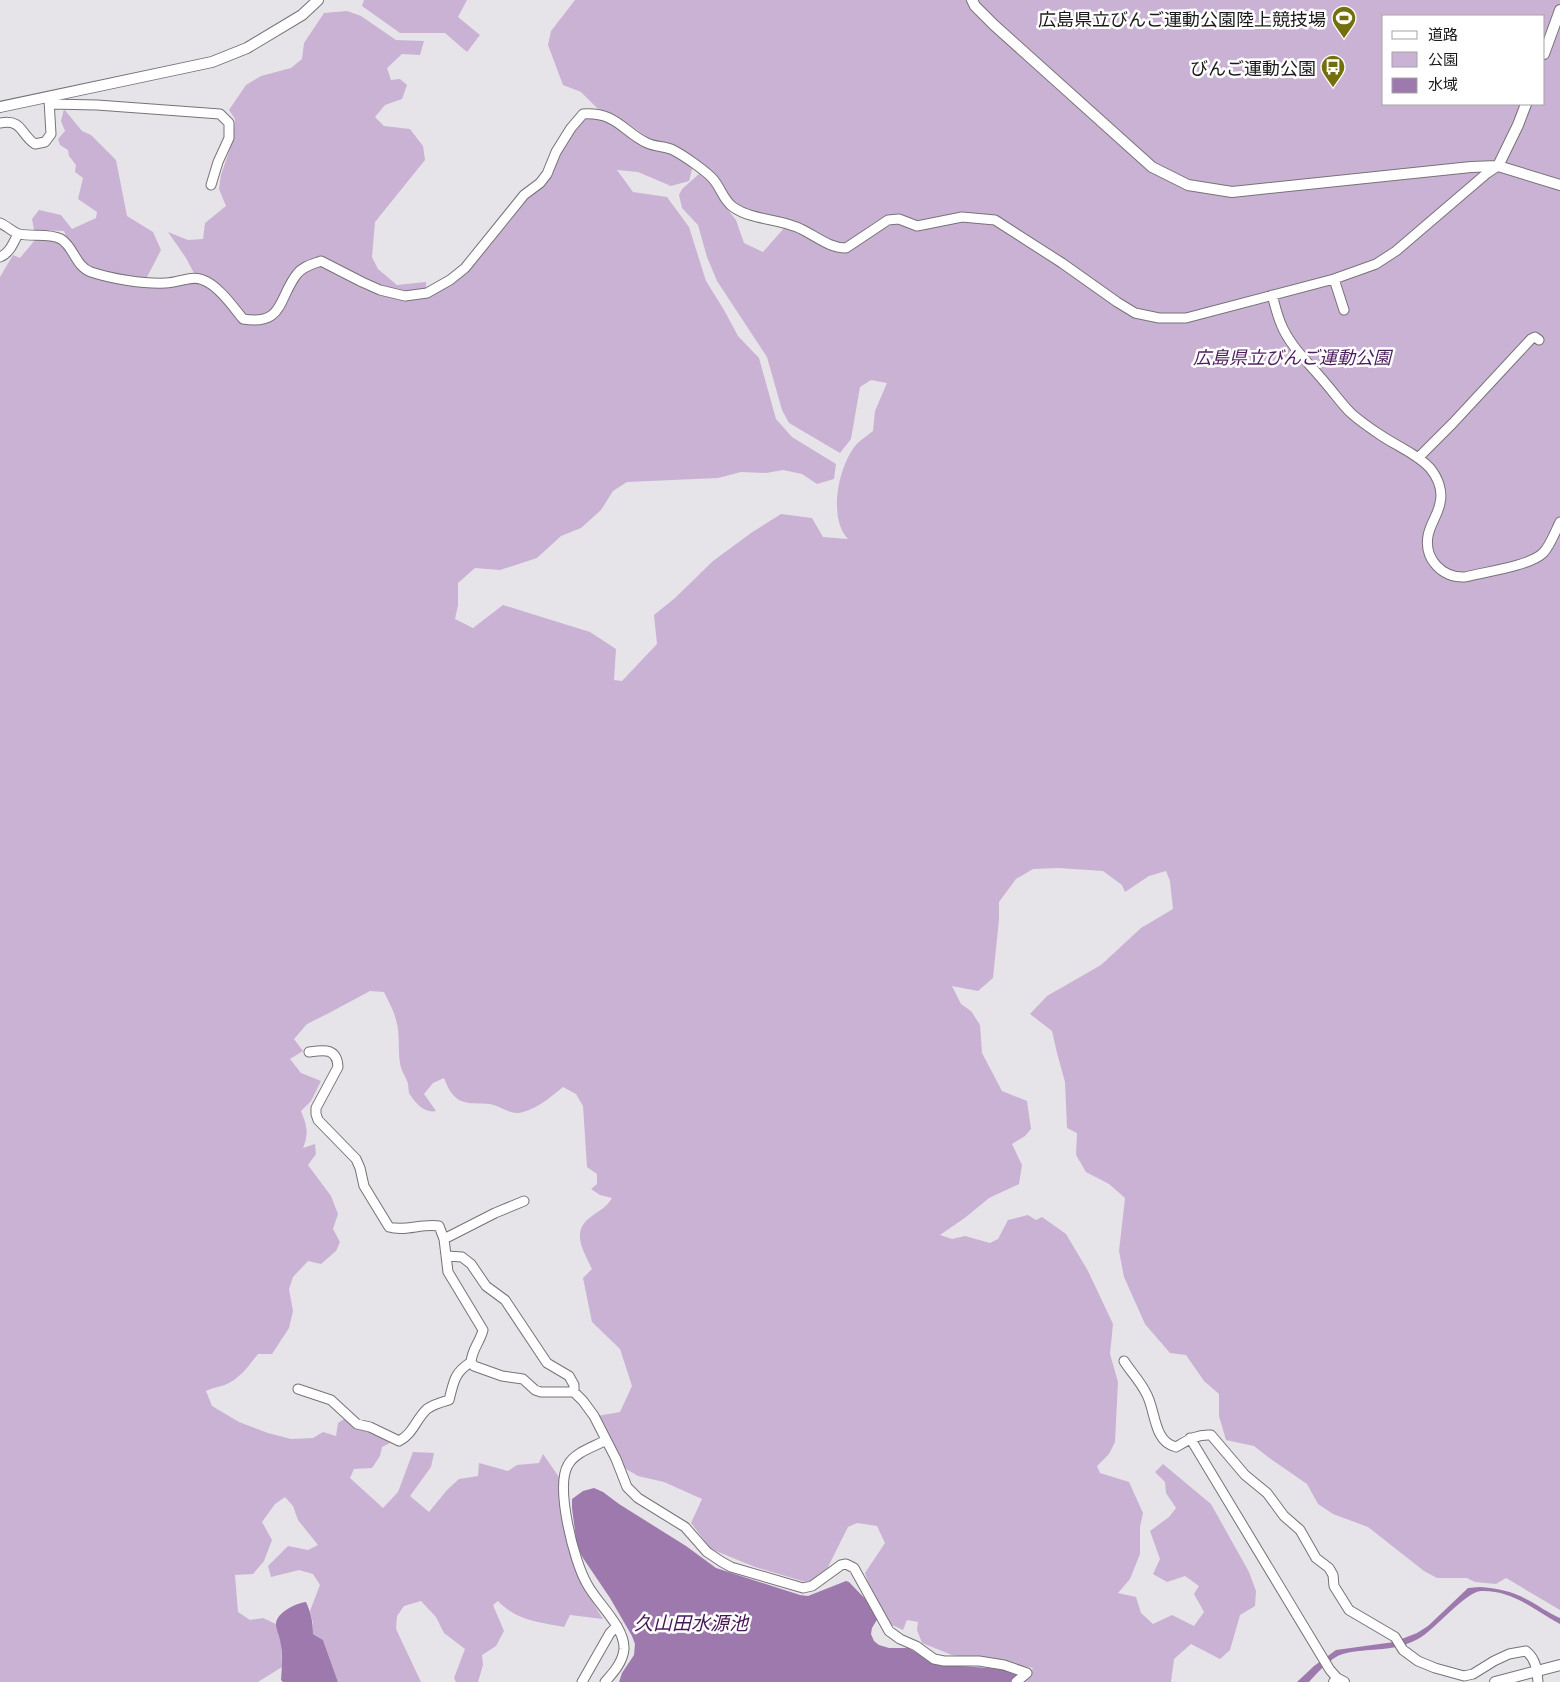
<svg xmlns="http://www.w3.org/2000/svg" width="1560" height="1682" font-family="Literata,'Noto Sans JP',serif">
  <style>
    .green { fill: #cab2d5; fill-rule: evenodd }
    .water { fill: #9e79ad }
    .lines { fill: none; stroke-linecap: round; stroke-linejoin: round }
    .minor-casing { stroke: #767377; stroke-width: 11 }
    .tertiary-casing { stroke: #767377; stroke-width: 12 }
    .minor { stroke: #fff; stroke-width: 9 }
    .tertiary { stroke: #fff; stroke-width: 10 }
    .labels { text-anchor: middle; dominant-baseline: central; stroke-width: 5; stroke-linejoin: round; paint-order: stroke }
    .poi-label { font-size: 18px; fill: #1a191a; stroke: #fff; text-anchor: end }
    .park-label { font-size: 18px; font-style: italic; fill: #4c1c5d; stroke: #fff }
    .water-label { font-size: 19px; font-style: italic; fill: #451556; stroke: #fff }
  </style>
  <rect width="100%" height="100%" fill="#e6e4e8"/>
  <path class="green" d="M 364,0 L 467,0 L 458,17 L 480,35 L 467,52 L 445,33 L 400,33 L 362,6 Z
    M 575,0 L 1560,0 L 1560,1610 L 1506,1578 L 1496,1584 L 1475,1582 L 1467,1578 L 1437,1578 L 1424,1571 L 1368,1527 L 1333,1514 L 1318,1504 L 1307,1484 L 1268,1457 L 1254,1446 L 1226,1440 L 1219,1416 L 1219,1394 L 1204,1381 L 1186,1355 L 1170,1353 L 1145,1324 L 1124,1277 L 1119,1251 L 1125,1198 L 1109,1184 L 1086,1172 L 1076,1155 L 1077,1133 L 1067,1128 L 1065,1082 L 1057,1053 L 1052,1031 L 1030,1014 L 1047,996 L 1101,965 L 1141,928 L 1173,909 L 1170,881 L 1166,871 L 1149,876 L 1125,892 L 1122,885 L 1103,871 L 1058,868 L 1033,869 L 1016,879 L 999,902 L 999,919 L 993,978 L 978,991 L 952,986 L 961,1004 L 971,1011 L 980,1025 L 982,1053 L 1002,1091 L 1027,1101 L 1031,1129 L 1025,1136 L 1012,1144 L 1022,1165 L 1019,1184 L 989,1198 L 966,1217 L 940,1235 L 952,1239 L 965,1236 L 990,1243 L 998,1239 L 1008,1220 L 1028,1215 L 1036,1220 L 1042,1217 L 1066,1234 L 1088,1271 L 1113,1324 L 1110,1354 L 1118,1382 L 1115,1442 L 1109,1454 L 1097,1466 L 1100,1473 L 1129,1482 L 1143,1513 L 1140,1527 L 1140,1554 L 1130,1579 L 1118,1593 L 1136,1597 L 1141,1613 L 1153,1624 L 1172,1615 L 1194,1626 L 1204,1612 L 1194,1594 L 1199,1586 L 1185,1576 L 1167,1582 L 1153,1574 L 1160,1559 L 1150,1531 L 1169,1517 L 1176,1508 L 1166,1493 L 1165,1482 L 1155,1472 L 1163,1464 L 1211,1504 L 1249,1572 L 1256,1591 L 1255,1606 L 1240,1615 L 1230,1650 L 1220,1659 L 1191,1644 L 1174,1659 L 1171,1682 L 1024,1682 L 1033,1668 L 984,1659 L 952,1655 L 922,1643 L 917,1630 L 918,1622 L 907,1620 L 903,1630 L 890,1624 L 870,1588 L 865,1573 L 885,1543 L 877,1526 L 857,1523 L 848,1527 L 827,1569 L 812,1584 L 755,1567 L 711,1549 L 691,1523 L 702,1499 L 664,1482 L 638,1476 L 626,1469 L 617,1454 L 597,1416 L 620,1412 L 632,1386 L 620,1349 L 592,1322 L 583,1278 L 592,1269 C 583,1250 570,1231 592,1216 C 600,1210 607,1207 612,1198 L 600,1195 L 591,1189 L 597,1184 L 597,1174 L 587,1167 L 583,1106 L 576,1094 L 563,1087 C 551,1097 538,1108 523,1112 C 511,1116 501,1106 490,1104 C 480,1103 468,1105 459,1100 C 451,1095 447,1086 444,1078 L 433,1083 L 424,1094 L 436,1111 C 425,1114 414,1102 409,1093 C 408,1089 409,1085 407,1081 C 405,1075 401,1071 400,1063 C 398,1050 400,1037 397,1024 C 395,1013 389,1002 384,992 L 370,991 L 329,1013 L 307,1024 L 294,1039 L 303,1051 L 290,1059 L 301,1073 L 321,1081 L 311,1101 L 301,1111 C 307,1126 309,1133 303,1148 L 315,1144 L 316,1154 L 308,1165 L 331,1196 L 338,1214 L 333,1229 L 340,1242 L 336,1251 L 321,1264 L 308,1261 L 293,1277 L 289,1289 L 293,1311 L 289,1328 L 272,1354 L 258,1354 C 249,1365 242,1376 229,1383 C 222,1387 213,1387 206,1391 L 212,1406 L 239,1422 L 268,1433 L 291,1439 L 313,1438 L 323,1432 L 336,1436 L 338,1423 L 344,1419 L 392,1442 L 382,1447 L 380,1456 L 372,1468 L 354,1469 L 350,1478 L 383,1508 L 398,1492 L 413,1452 L 434,1453 L 431,1467 L 410,1496 L 429,1512 L 447,1490 L 459,1479 L 478,1476 L 479,1463 L 508,1471 L 517,1465 L 539,1463 L 543,1454 L 561,1480 L 584,1588 L 603,1619 L 570,1615 L 564,1627 C 539,1622 517,1621 498,1601 L 493,1605 L 504,1631 L 496,1646 L 482,1655 L 483,1665 L 478,1682 L 456,1682 L 454,1678 L 465,1649 L 444,1633 L 436,1617 L 421,1601 L 404,1606 L 397,1616 L 396,1629 L 421,1682 L 338,1682 L 323,1640 L 313,1634 L 313,1623 L 310,1611 L 320,1585 L 313,1574 L 299,1570 L 271,1577 L 268,1566 L 288,1546 L 308,1550 L 318,1545 L 298,1520 L 293,1506 L 285,1497 L 275,1504 L 262,1522 L 272,1540 L 264,1561 L 253,1574 L 235,1575 L 238,1612 L 250,1620 L 263,1618 L 276,1624 L 281,1642 L 282,1667 L 258,1682 L 0,1682 L 0,277 L 13,255 L 20,258 L 35,240 L 58,240 L 65,245 L 78,266 L 106,278 L 203,281 L 223,296 L 242,321 L 268,321 L 299,275 L 321,263 L 405,298 L 451,282 L 525,196 L 584,115 L 596,115 L 671,151 L 693,166 L 689,181 L 671,186 L 638,172 L 617,170 L 633,192 L 667,197 L 689,227 L 706,281 L 724,310 L 738,336 L 759,358 L 776,419 L 792,437 L 836,464 L 834,479 L 817,484 L 802,474 L 783,470 L 766,473 L 741,472 L 718,478 L 627,482 L 613,491 L 601,510 L 581,528 L 561,536 L 537,558 L 500,570 L 475,568 L 458,583 L 458,605 L 455,619 L 473,628 L 503,605 L 590,632 L 616,649 L 614,680 L 622,681 L 657,644 L 654,615 L 675,598 L 713,561 L 751,533 L 781,514 L 812,518 L 823,537 L 848,539 C 828,518 838,468 855,446 C 860,440 867,436 873,431 L 875,411 L 887,383 L 871,380 L 860,387 L 851,439 L 840,453 L 789,423 L 782,410 L 767,357 L 717,281 L 707,257 L 698,225 L 682,208 L 679,195 L 682,189 L 699,174 L 710,183 L 723,204 L 736,220 L 744,243 L 763,252 L 785,227 L 799,232 L 832,251 L 849,252 L 876,233 L 891,225 L 889,215 L 886,215 L 872,224 L 857,236 L 845,243 L 840,243 L 827,238 L 801,224 L 745,209 L 730,198 L 716,176 L 697,160 L 674,145 L 650,139 L 616,115 L 597,108 L 581,92 L 563,85 L 548,45 L 551,31 ZM 1384,16 L 1544,16 L 1544,104 L 1384,104 Z
    M 347,11 L 361,16 L 396,40 L 424,41 L 420,55 L 402,54 L 387,68 L 391,80 L 400,79 L 407,85 L 402,99 L 385,105 L 375,117 L 384,126 L 410,129 L 423,146 L 425,160 L 375,222 L 372,257 L 378,269 L 397,285 L 426,282 L 426,292 L 405,295 L 380,288 L 321,259 L 308,264 L 266,318 L 244,318 L 195,275 L 186,258 L 168,232 L 188,240 L 203,239 L 205,223 L 226,206 L 219,189 L 221,175 L 233,140 L 235,119 L 229,110 L 246,85 L 261,76 L 291,68 L 302,59 L 304,43 L 324,13 Z
    M 64,109 L 82,131 L 91,135 L 116,160 L 127,216 L 153,232 L 161,250 L 145,281 L 89,270 L 68,242 L 64,231 L 34,230 L 32,219 L 39,210 L 61,215 L 72,229 L 96,218 L 97,212 L 78,199 L 83,178 L 75,172 L 76,165 L 69,156 L 68,150 L 60,145 L 58,139 L 65,131 L 61,121 Z"/>
  <path class="water" d="M 594,1488 L 603,1492 L 619,1504 L 686,1546 L 716,1568 L 800,1595 L 808,1596 L 846,1581 L 849,1582 L 872,1606 L 878,1618 L 872,1628 L 871,1634 L 874,1641 L 879,1645 L 889,1648 L 908,1648 L 936,1664 L 1001,1669 L 1017,1675 L 1013,1682 L 619,1682 L 622,1673 L 634,1655 L 635,1644 L 632,1636 L 610,1598 L 583,1558 L 577,1547 L 572,1508 L 572,1499 L 583,1491 Z
    M 1480,1587 C 1496,1588 1512,1591 1526,1599 C 1538,1605 1548,1613 1560,1618 L 1560,1624 C 1534,1610 1513,1590 1481,1591 C 1465,1592 1435,1630 1418,1639 C 1403,1647 1387,1649 1370,1650 C 1360,1651 1350,1651 1340,1655 C 1330,1659 1316,1674 1309,1682 L 1297,1682 L 1314,1666 L 1336,1650 L 1394,1642 L 1417,1633 L 1428,1626 L 1468,1588 Z
    M 306,1602 C 311,1613 313,1622 313,1634 L 323,1640 L 338,1682 L 283,1682 L 281,1680 C 282,1667 283,1653 280,1640 C 279,1635 276,1629 276,1624 C 276,1613 296,1603 306,1602 Z"/>
  <g class="lines">
    <defs>
      <path id="minor" d="M 50,104 L 97,105 L 220,114 L 229,123 L 229,138 L 218,162 L 211,185
        M 0,123 C 23,119 20,134 35,144 L 45,142 L 51,134 L 49,100
        M 0,223 C 7,226 14,233 19,234 C 32,237 49,233 61,239 C 74,247 75,266 91,272 C 112,279 143,284 166,283 C 178,283 191,275 203,280 C 218,285 234,308 243,319 C 284,326 278,298 297,274 C 303,266 313,264 321,261 L 362,282 L 380,290 L 405,296 L 427,293 L 450,280 L 465,268 L 524,195 L 540,183 L 547,174 L 556,152 L 571,128 L 583,114 C 617,112 622,131 647,143 C 655,147 665,146 673,150 C 683,155 706,171 713,179 C 721,188 723,200 733,207 C 753,221 780,218 801,229 C 816,236 829,248 846,248 L 888,220 L 899,219 L 917,226 L 962,217 L 995,220 L 1062,263 L 1117,302 L 1135,313 L 1159,318 L 1186,318 L 1334,279 L 1376,264 L 1396,251 L 1486,174 L 1498,166
        M 0,257 C 10,253 13,243 18,234
        M 1334,279 L 1344,310
        M 1272,295 C 1275,305 1277,315 1281,324 C 1290,347 1312,366 1327,385 C 1335,394 1343,406 1352,414 C 1360,421 1370,428 1379,434 C 1396,446 1416,453 1430,468 C 1438,478 1443,491 1440,503 C 1438,515 1430,524 1428,536 C 1424,559 1442,578 1465,577 C 1484,572 1530,566 1543,553 C 1550,546 1555,532 1560,522
        M 1418,458 L 1453,423 L 1531,339 L 1535,337 L 1539,340
        M 309,1052 C 323,1050 337,1047 338,1067 L 316,1108 L 316,1114 L 318,1120 L 356,1159 L 360,1168 L 364,1186 L 389,1227 C 405,1232 422,1223 439,1226 L 444,1239
        M 524,1201 L 495,1213 L 444,1239 L 448,1272 L 483,1330 C 480,1342 472,1349 471,1362 L 474,1366 L 502,1376 L 523,1379 L 535,1390 L 541,1392 L 574,1392 L 583,1401 L 594,1416 L 616,1459 L 627,1487 L 638,1498 L 685,1527 L 707,1552 L 722,1562 L 731,1567 L 803,1588 L 812,1586 L 841,1565 L 846,1564 L 854,1568 L 889,1631 L 900,1639 L 916,1646 L 934,1659 L 944,1661 L 979,1661 L 1004,1665 L 1027,1673
        M 447,1256 L 462,1257 L 471,1264 L 486,1286 L 505,1300 L 547,1363 L 569,1376 L 574,1385 L 574,1392
        M 1124,1361 C 1131,1372 1140,1381 1146,1393 C 1156,1410 1153,1442 1176,1447 C 1188,1440 1197,1434 1211,1435 L 1245,1475 L 1267,1493 L 1284,1516 L 1300,1530 L 1316,1558 L 1329,1568 L 1333,1575 L 1334,1586 L 1349,1610 L 1395,1637 L 1403,1650 L 1418,1661 L 1435,1668 L 1464,1676 L 1473,1674 L 1494,1661 L 1509,1654 L 1526,1651 C 1536,1659 1537,1670 1538,1682
        M 298,1389 L 331,1400 L 357,1424 L 370,1427 L 399,1441 C 413,1434 416,1419 427,1409 C 434,1404 442,1402 449,1400 C 454,1381 454,1373 471,1362
        M 1190,1438 L 1330,1670 L 1338,1679
        M 582,1682 L 610,1633 L 617,1626
        M 605,1682 C 613,1673 623,1662 624,1649 C 625,1627 597,1603 587,1584 C 574,1562 555,1487 568,1465 C 575,1452 594,1447 606,1440
        M 1016,1682 L 1027,1673"/>
      <path id="tertiary" d="M 972,0 L 975,6 L 994,25 L 1152,167 L 1188,185 L 1232,192 L 1471,167 L 1498,166 L 1560,185
        M 1544,54 L 1560,10
        M 0,107 L 212,62 L 247,48 L 302,15 L 318,0
        M 1498,166 L 1518,125 L 1526,104
        M 1334,1682 L 1338,1679 L 1344,1682
        M 1495,1682 L 1560,1665"/>
    </defs>
    <use href="#minor" class="minor-casing"/>
    <use href="#tertiary" class="tertiary-casing"/>
    <use href="#minor" class="minor"/>
    <use href="#tertiary" class="tertiary"/>
  </g>
  <defs>
    <symbol id="stadium-pin" viewBox="-11 -11 22 30"><path d="M0 17L-7.5 6A9.5 9.5 0 1 1 7.5 6Z" fill="#746e0d" stroke="#fff"/><path d="M0-5a6.5 5 0 1 0 0 10a6.5 5 0 1 0 0-10ZM-3.5-1.8h7v3.6h-7Z" fill="#fff"/></symbol>
    <symbol id="bus-pin" viewBox="-11 -11 22 30"><path d="M0 17L-7.5 6A9.5 9.5 0 1 1 7.5 6Z" fill="#746e0d" stroke="#fff"/><path d="M-5-6H5V4H4V6H2V4H-2V6H-4V4H-5ZM-3.5-4V0h7V-4ZM-3.5 1.2v1.5H-2V1.2ZM2 1.2v1.5H3.5V1.2Z" fill="#fff"/></symbol>
  </defs>
  <g fill-rule="evenodd">
    <use href="#stadium-pin" x="1330" y="4" width="28" height="38"/>
    <use href="#bus-pin" x="1319" y="53" width="28" height="38"/>
  </g>
  <g class="labels">
    <g class="poi-label">
      <text x="1326" y="18">広島県立びんご運動公園陸上競技場</text>
      <text x="1316" y="67">びんご運動公園</text>
    </g>
    <g class="park-label">
      <text x="1292" y="356">広島県立びんご運動公園</text>
    </g>
    <g class="water-label">
      <text x="691" y="1622">久山田水源池</text>
    </g>
  </g>
  <rect x="1382" y="15" width="162" height="90" fill="#ffffff" stroke="#a3a3a3"/>
  <rect x="1392" y="31" width="25" height="8" fill="#ffffff" stroke="#a3a3a3"/>
  <text x="1428" y="40" font-size="15" fill="#1a191a">道路</text>
  <rect x="1392" y="52" width="25" height="15" fill="#cab2d5" stroke="#a3a3a3"/>
  <text x="1428" y="65" font-size="15" fill="#1a191a">公園</text>
  <rect x="1392" y="78" width="25" height="15" fill="#9e79ad" stroke="#a3a3a3"/>
  <text x="1428" y="90" font-size="15" fill="#1a191a">水域</text>
</svg>
